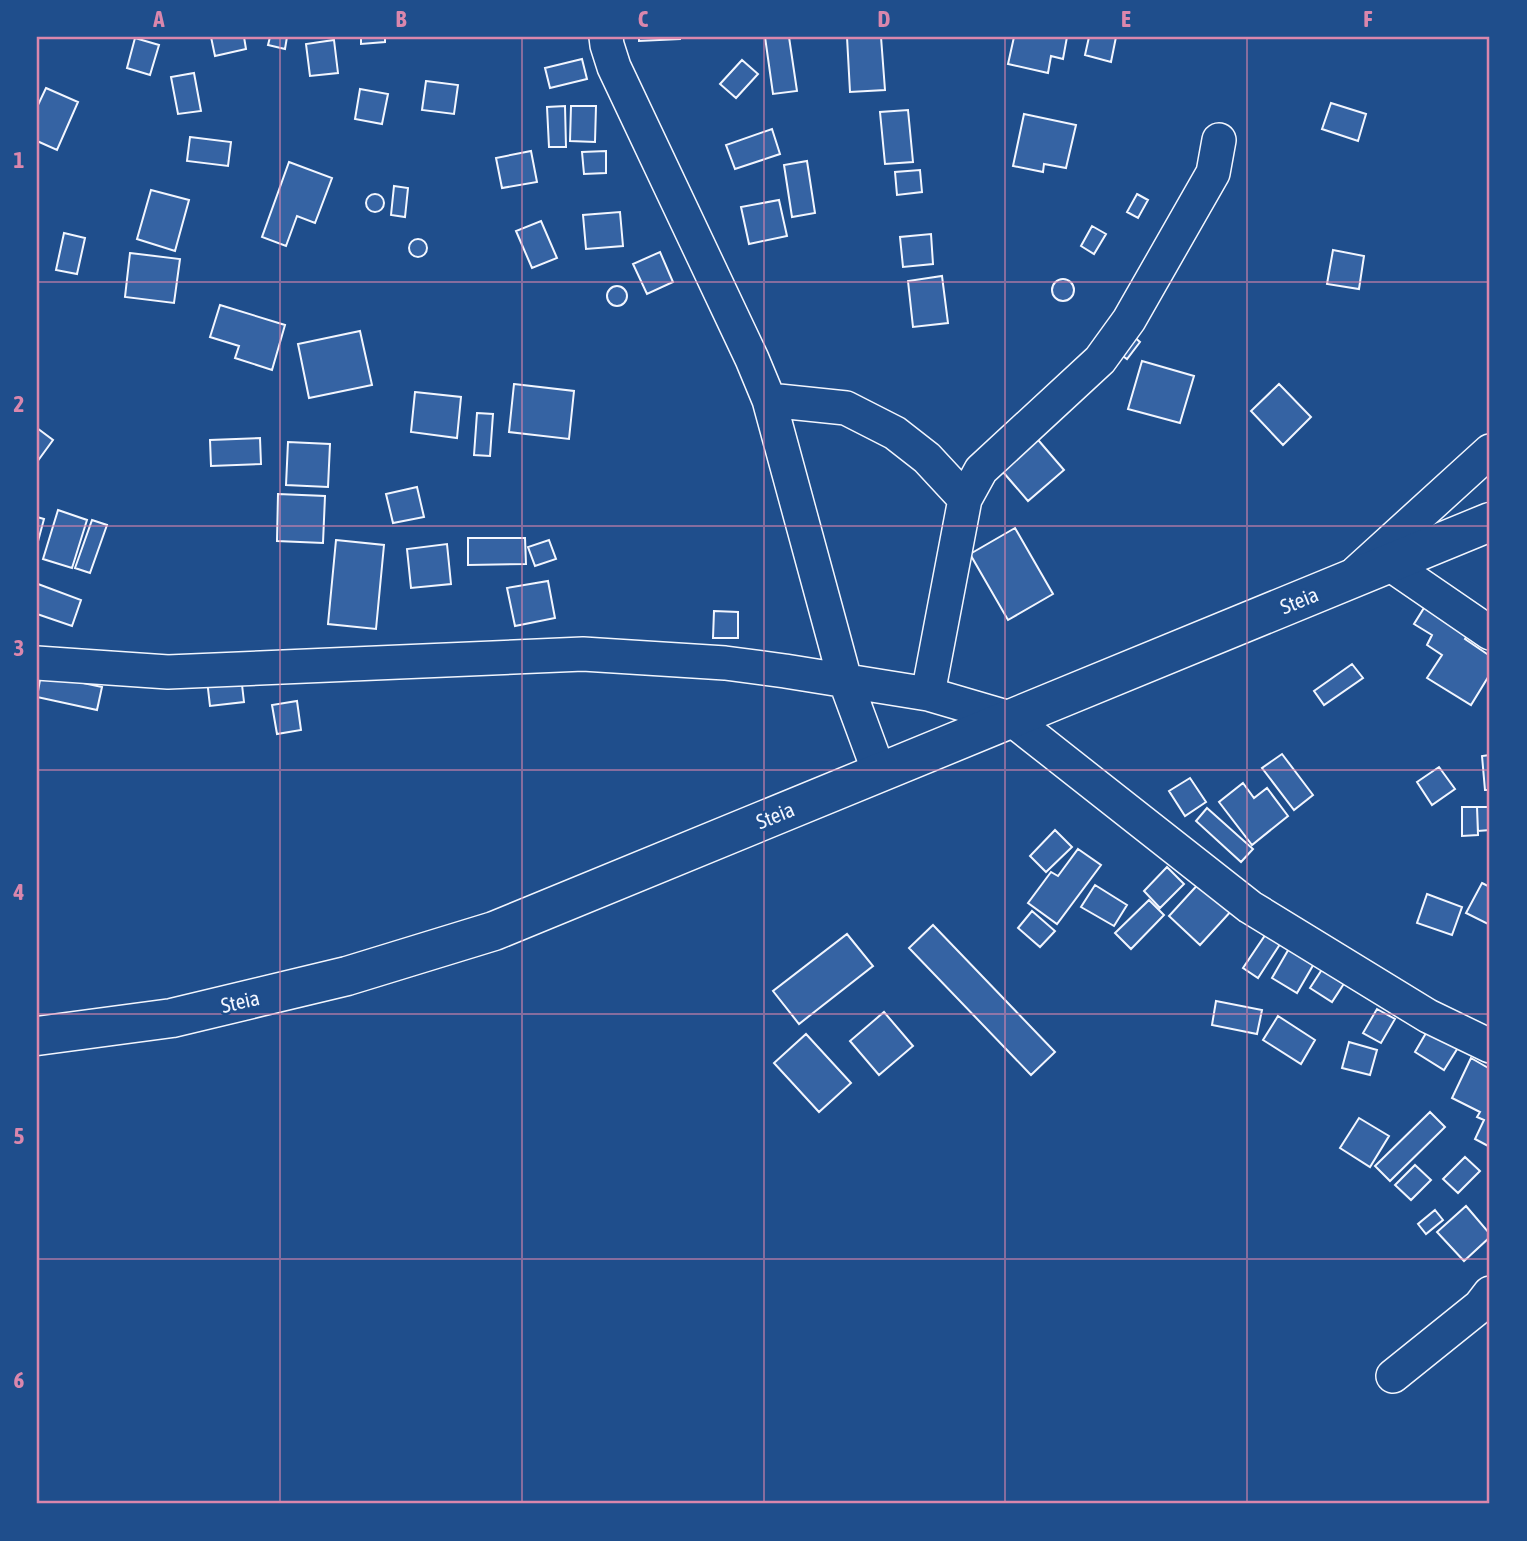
<svg xmlns="http://www.w3.org/2000/svg" width="1527" height="1541" font-family="'Asap Condensed',sans-serif">
  <style>
    .building { fill: #3563a3; stroke: #f2f6ff; stroke-width: 2 }
    .lines { fill: none; stroke-linecap: round; stroke-linejoin: round }
    .street-casing { stroke: #f2f6ff; stroke-width: 36 }
    .primary-casing { stroke: #f2f6ff; stroke-width: 41 }
    .street { stroke: #1f4e8c; stroke-width: 33 }
    .primary { stroke: #1f4e8c; stroke-width: 38 }
    .grid { fill: none; stroke: #da87ad; stroke-width: 2; stroke-opacity: 0.55 }
    .labels { text-anchor: middle; dominant-baseline: central; stroke-width: 5; stroke-linejoin: round; paint-order: stroke }
    .street-label { font-size: 21px; fill: #f2f6ff; stroke: #1f4e8c }
    .neatline { fill: none; stroke: #da87ad; stroke-width: 2.5 }
    .grid-label { font-size: 23px; text-anchor: middle; font-weight: bold; fill: #da87ad }
  </style>
  <rect width="100%" height="100%" fill="#1f4e8c"/>
  <path class="building" d="M 211,37 L 244,37 L 246,49 L 215,56 Z
    M 270,37 L 287,37 L 285,49 L 268,45 Z
    M 361,37 L 385,37 L 385,42 L 361,44 Z
    M 639,37 L 680,37 L 680,39 L 639,41 Z
    M 765,37 L 789,37 L 797,91 L 773,94 Z
    M 847,37 L 881,37 L 885,90 L 850,92 Z
    M 1014,37 L 1067,37 L 1063,59 L 1051,56 L 1048,73 L 1008,64 Z
    M 1089,37 L 1116,37 L 1111,62 L 1085,55 Z
    M 135,38 L 159,45 L 150,75 L 127,68 Z
    M 334,40 L 338,73 L 310,76 L 306,44 Z
    M 582,59 L 587,79 L 550,88 L 545,68 Z
    M 742,60 L 758,74 L 736,98 L 720,84 Z
    M 194,73 L 201,111 L 178,114 L 171,77 Z
    M 426,81 L 458,85 L 454,114 L 422,110 Z
    M 46,88 L 78,102 L 57,150 L 37,141 L 37,107 Z
    M 360,89 L 388,94 L 382,124 L 355,119 Z
    M 1331,103 L 1366,114 L 1358,141 L 1322,129 Z
    M 565,106 L 566,147 L 549,147 L 547,107 Z
    M 571,106 L 596,106 L 595,142 L 570,141 Z
    M 908,110 L 913,162 L 885,164 L 880,112 Z
    M 1024,114 L 1076,125 L 1066,168 L 1044,164 L 1043,172 L 1013,166 Z
    M 772,129 L 780,154 L 735,169 L 726,145 Z
    M 190,137 L 231,142 L 228,166 L 187,161 Z
    M 531,151 L 537,182 L 502,188 L 496,158 Z
    M 606,151 L 606,173 L 584,174 L 582,152 Z
    M 807,161 L 815,213 L 792,217 L 784,165 Z
    M 289,162 L 332,178 L 315,223 L 297,216 L 286,246 L 262,237 Z
    M 920,170 L 922,192 L 897,195 L 895,172 Z
    M 394,186 L 408,188 L 405,217 L 391,215 Z
    M 151,190 L 189,200 L 175,251 L 137,239 Z
    M 1137,194 L 1148,200 L 1138,218 L 1127,212 Z
    M366 203a9 9 0 1 1 18 0a9 9 0 1 1-18 0Z
    M 779,200 L 787,236 L 749,244 L 741,207 Z
    M 620,212 L 623,246 L 586,249 L 583,215 Z
    M 541,221 L 557,258 L 532,268 L 516,231 Z
    M 1092,226 L 1106,234 L 1094,254 L 1081,246 Z
    M 64,233 L 85,238 L 77,274 L 56,270 Z
    M 931,234 L 933,264 L 903,267 L 900,237 Z
    M409 248a9 9 0 1 1 18 0a9 9 0 1 1-18 0Z
    M 1333,250 L 1364,256 L 1359,289 L 1327,284 Z
    M 660,252 L 673,282 L 647,294 L 633,264 Z
    M 130,253 L 180,259 L 174,303 L 125,297 Z
    M 942,276 L 948,323 L 913,327 L 908,281 Z
    M1052 290a11 11 0 1 1 22 0a11 11 0 1 1-22 0Z
    M607 296a10 10 0 1 1 20 0a10 10 0 1 1-20 0Z
    M 220,305 L 285,325 L 272,370 L 235,358 L 239,346 L 210,337 Z
    M 360,331 L 372,385 L 309,398 L 298,344 Z
    M 1127,331 L 1140,342 L 1127,359 L 1113,349 Z
    M 1142,361 L 1194,376 L 1180,423 L 1128,409 Z
    M 514,384 L 574,391 L 569,439 L 509,432 Z
    M 1279,384 L 1311,417 L 1283,445 L 1251,411 Z
    M 415,392 L 461,397 L 457,438 L 411,432 Z
    M 477,413 L 493,414 L 490,456 L 474,455 Z
    M 37,428 L 53,440 L 37,462 Z
    M 1033,434 L 1064,470 L 1028,501 L 997,465 Z
    M 260,438 L 261,464 L 211,466 L 210,440 Z
    M 288,442 L 330,444 L 328,487 L 286,485 Z
    M 417,487 L 424,517 L 393,523 L 386,494 Z
    M 278,494 L 325,496 L 323,543 L 277,541 Z
    M 58,510 L 87,520 L 72,568 L 43,559 Z
    M 37,517 L 44,519 L 37,545 Z
    M 92,520 L 107,525 L 90,573 L 75,568 Z
    M 1015,528 L 1053,594 L 1008,620 L 970,554 Z
    M 468,538 L 525,538 L 526,564 L 468,565 Z
    M 336,540 L 384,545 L 376,629 L 328,624 Z
    M 549,540 L 556,559 L 535,566 L 528,547 Z
    M 447,544 L 451,584 L 411,588 L 407,549 Z
    M 548,581 L 555,618 L 515,626 L 507,588 Z
    M 38,584 L 81,600 L 72,626 L 37,614 Z
    M 1429,600 L 1472,627 L 1465,639 L 1490,656 L 1490,674 L 1471,705 L 1427,678 L 1442,655 L 1427,645 L 1432,635 L 1414,624 Z
    M 714,611 L 738,612 L 738,638 L 713,638 Z
    M 1352,664 L 1363,678 L 1324,705 L 1314,691 Z
    M 41,674 L 102,687 L 97,710 L 37,697 Z
    M 241,676 L 244,702 L 210,706 L 207,680 Z
    M 297,701 L 301,730 L 277,734 L 272,705 Z
    M 1282,754 L 1313,795 L 1294,810 L 1262,768 Z
    M 1490,755 L 1490,790 L 1485,790 L 1482,756 Z
    M 1439,767 L 1455,789 L 1432,805 L 1417,782 Z
    M 1190,778 L 1206,802 L 1185,816 L 1169,791 Z
    M 1243,783 L 1254,798 L 1267,788 L 1288,816 L 1252,845 L 1219,802 Z
    M 1462,807 L 1477,807 L 1478,835 L 1462,836 Z
    M 1477,807 L 1490,807 L 1490,830 L 1478,831 Z
    M 1207,808 L 1253,849 L 1241,862 L 1196,821 Z
    M 1055,830 L 1072,847 L 1046,872 L 1030,856 Z
    M 1078,849 L 1101,865 L 1057,924 L 1028,903 L 1051,872 L 1058,876 Z
    M 1167,867 L 1184,884 L 1160,908 L 1144,891 Z
    M 1202,880 L 1233,909 L 1200,945 L 1169,916 Z
    M 1482,883 L 1490,887 L 1490,925 L 1466,913 Z
    M 1095,885 L 1127,905 L 1114,926 L 1081,907 Z
    M 1427,894 L 1462,907 L 1452,935 L 1417,923 Z
    M 1149,900 L 1164,915 L 1131,949 L 1115,933 Z
    M 1032,911 L 1055,931 L 1040,947 L 1018,928 Z
    M 933,925 L 1055,1052 L 1031,1075 L 909,948 Z
    M 1272,925 L 1286,935 L 1258,978 L 1243,968 Z
    M 847,934 L 873,966 L 799,1024 L 773,991 Z
    M 1294,940 L 1319,955 L 1297,993 L 1272,978 Z
    M 1323,968 L 1345,982 L 1332,1002 L 1310,988 Z
    M 1216,1001 L 1262,1010 L 1257,1034 L 1212,1025 Z
    M 1377,1009 L 1395,1019 L 1381,1043 L 1363,1033 Z
    M 884,1012 L 913,1046 L 879,1075 L 850,1041 Z
    M 1278,1016 L 1315,1040 L 1301,1064 L 1263,1040 Z
    M 1429,1028 L 1459,1046 L 1444,1070 L 1415,1052 Z
    M 806,1034 L 851,1083 L 819,1112 L 774,1063 Z
    M 1349,1042 L 1377,1050 L 1370,1075 L 1342,1068 Z
    M 1471,1058 L 1490,1069 L 1490,1147 L 1475,1139 L 1484,1120 L 1477,1117 L 1480,1112 L 1452,1098 Z
    M 1430,1112 L 1445,1127 L 1390,1181 L 1375,1166 Z
    M 1359,1118 L 1389,1136 L 1370,1167 L 1340,1148 Z
    M 1465,1157 L 1480,1171 L 1458,1193 L 1443,1179 Z
    M 1415,1165 L 1431,1180 L 1411,1200 L 1395,1185 Z
    M 1466,1206 L 1490,1234 L 1490,1237 L 1464,1261 L 1437,1232 Z
    M 1435,1210 L 1443,1220 L 1426,1234 L 1418,1224 Z"/>
  <g class="lines">
    <defs>
      <path id="street" d="M 606,37 L 607,45 L 614,67 L 752,359 L 769,400 L 845,680 L 879,772
        M 769,400 L 846,408 L 895,433 L 927,458 L 965,499
        M 1388,563 L 1490,633
        M 1357,572 L 1490,451
        M 37,663 L 168,672 L 583,654 L 725,663 L 785,671 L 928,694 L 1010,718 L 1250,907 L 1428,1016 L 1490,1046
        M 928,694 L 965,499 L 981,470 L 1100,360 L 1129,320 L 1213,173 L 1219,140
        M 1393,1376 L 1480,1306 L 1490,1293"/>
      <path id="primary" d="M 37,1036 L 172,1018 L 347,976 L 494,931 L 1490,522"/>
    </defs>
    <use href="#street" class="street-casing"/>
    <use href="#primary" class="primary-casing"/>
    <use href="#street" class="street"/>
    <use href="#primary" class="primary"/>
  </g>
  <path class="grid" d="M 280,37 L 280,1504M 522,37 L 522,1504M 764,37 L 764,1504M 1005,37 L 1005,1504M 1247,37 L 1247,1504M 37,282 L 1490,282M 37,526 L 1490,526M 37,770 L 1490,770M 37,1014 L 1490,1014M 37,1259 L 1490,1259"/>
  <g class="labels">
    <g class="street-label">
      <text transform="translate(1299 600) rotate(-22)">Steia</text>
      <text transform="translate(775 815) rotate(-22)">Steia</text>
      <text transform="translate(240 1001) rotate(-13)">Steia</text>
    </g>
  </g>
  <rect width="1527" height="1541" fill="none" stroke="#1f4e8c" stroke-width="77"/>
  <rect x="38" y="38" width="1450" height="1464" class="neatline"/>
  <g class="grid-label">
    <text x="159" y="27">A</text>
    <text x="401" y="27">B</text>
    <text x="643" y="27">C</text>
    <text x="884" y="27">D</text>
    <text x="1126" y="27">E</text>
    <text x="1368" y="27">F</text>
    <text x="19" y="168">1</text>
    <text x="19" y="412">2</text>
    <text x="19" y="656">3</text>
    <text x="19" y="900">4</text>
    <text x="19" y="1144">5</text>
    <text x="19" y="1388">6</text>
  </g>
</svg>
